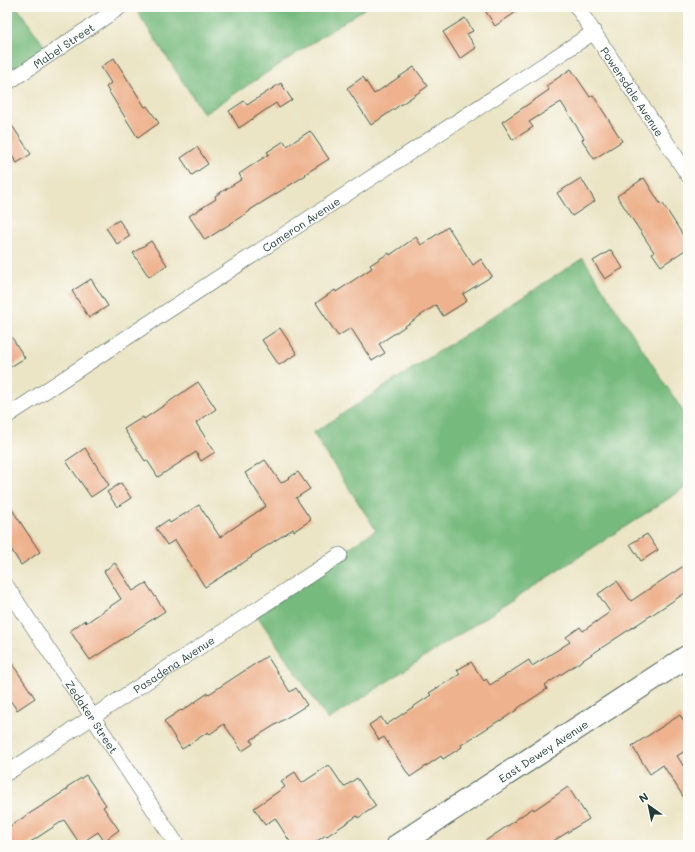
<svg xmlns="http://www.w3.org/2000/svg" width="695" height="852" font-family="Mali,sans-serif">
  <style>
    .forest { fill: #76ba7d; stroke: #4a7c58 }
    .building { fill: #eeb28e }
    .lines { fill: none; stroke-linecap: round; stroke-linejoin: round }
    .street-casing { stroke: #3e564a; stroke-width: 16 }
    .secondary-casing { stroke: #3e564a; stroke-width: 24 }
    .street { stroke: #fff; stroke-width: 15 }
    .secondary { stroke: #fff; stroke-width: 22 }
    .labels { text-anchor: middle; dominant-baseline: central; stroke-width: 3; stroke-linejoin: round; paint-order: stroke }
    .street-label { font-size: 11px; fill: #1f3d34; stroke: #fdfcf7 }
  </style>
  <rect width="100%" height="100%" fill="#fdfcf7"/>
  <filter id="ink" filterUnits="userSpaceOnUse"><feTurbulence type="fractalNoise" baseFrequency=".025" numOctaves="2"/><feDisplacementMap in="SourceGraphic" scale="8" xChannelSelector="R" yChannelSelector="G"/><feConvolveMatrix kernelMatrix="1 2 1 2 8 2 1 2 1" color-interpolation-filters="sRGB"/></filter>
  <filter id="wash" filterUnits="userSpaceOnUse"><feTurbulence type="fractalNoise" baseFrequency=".012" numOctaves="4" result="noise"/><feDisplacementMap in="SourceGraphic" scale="16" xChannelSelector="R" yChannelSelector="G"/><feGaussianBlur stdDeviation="0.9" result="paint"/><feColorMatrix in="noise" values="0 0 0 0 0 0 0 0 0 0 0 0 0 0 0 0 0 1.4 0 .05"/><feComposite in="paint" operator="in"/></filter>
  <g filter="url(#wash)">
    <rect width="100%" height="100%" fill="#ebe5c6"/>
    <path class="forest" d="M 7,7 L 17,7 L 50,54 L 7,83 Z
      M 134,7 L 367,7 L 204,114 Z
      M 583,258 L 688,419 L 688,486 L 328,720 L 254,611 L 376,530 L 313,433 Z"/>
    <g id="blocks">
      <path class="building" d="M 483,7 L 524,7 L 495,26 Z
        M 465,18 L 473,31 L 467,34 L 476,48 L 460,59 L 443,32 Z
        M 114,58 L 145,107 L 147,106 L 159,123 L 138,138 L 106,87 L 111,83 L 101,67 Z
        M 414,67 L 428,86 L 371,125 L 347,88 L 363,77 L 374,94 Z
        M 571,69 L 590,97 L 593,95 L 622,141 L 594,159 L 582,140 L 584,138 L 561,102 L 529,122 L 533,127 L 513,140 L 502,122 L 549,90 L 546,86 Z
        M 281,83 L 292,100 L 279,108 L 276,103 L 239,128 L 229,111 L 244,101 L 247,105 Z
        M 7,118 L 31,154 L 17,163 L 7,149 Z
        M 310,131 L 329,159 L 305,174 L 306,175 L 250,210 L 250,211 L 205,240 L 189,216 L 216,199 L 215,196 L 242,179 L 239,174 L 269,154 L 267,152 L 284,141 L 287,146 Z
        M 197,147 L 208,164 L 192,175 L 181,158 Z
        M 581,178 L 595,201 L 572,216 L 557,193 Z
        M 644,178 L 661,205 L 663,204 L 688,243 L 688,248 L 661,266 L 652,253 L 654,252 L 617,196 Z
        M 119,220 L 130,236 L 117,244 L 106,228 Z
        M 448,227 L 473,265 L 481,259 L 492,276 L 463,294 L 467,301 L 443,316 L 436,305 L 379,344 L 385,353 L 372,361 L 351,328 L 338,336 L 316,303 L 335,290 L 336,292 L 372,268 L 370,265 L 389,253 L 390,255 L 416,237 L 421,245 Z
        M 151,241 L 167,265 L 149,277 L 133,253 Z
        M 611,250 L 623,268 L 605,279 L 593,261 Z
        M 91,279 L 108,306 L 89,318 L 72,291 Z
        M 280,328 L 297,354 L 279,365 L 262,340 Z
        M 7,330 L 25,358 L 7,369 Z
        M 198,382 L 216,409 L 196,423 L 215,452 L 201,461 L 196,452 L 158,477 L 147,460 L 145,461 L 124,429 L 143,417 L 144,419 Z
        M 85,448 L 109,485 L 91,497 L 66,461 Z
        M 265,460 L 281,483 L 298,472 L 310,489 L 296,498 L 311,520 L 294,531 L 293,529 L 251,556 L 252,557 L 205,587 L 175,540 L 167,545 L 156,528 L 168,520 L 170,523 L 199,505 L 220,537 L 266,506 L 245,473 Z
        M 121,483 L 131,498 L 117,507 L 107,492 Z
        M 7,502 L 40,552 L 21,565 L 7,543 Z
        M 647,534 L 658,550 L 641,561 L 630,544 Z
        M 115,563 L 133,591 L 146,583 L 165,611 L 90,660 L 70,631 L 85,620 L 86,623 L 121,599 L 104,571 Z
        M 688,563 L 688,591 L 545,685 L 547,689 L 518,708 L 518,709 L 500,721 L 500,720 L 461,745 L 462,747 L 443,759 L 441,756 L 410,777 L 384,737 L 379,740 L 369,725 L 381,717 L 386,725 L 431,695 L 429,693 L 460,674 L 457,670 L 471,662 L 484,681 L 486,679 L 490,685 L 529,660 L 532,666 L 570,642 L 566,637 L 580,627 L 583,631 L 610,612 L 598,594 L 617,581 L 631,601 Z
        M 7,656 L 35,698 L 17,710 L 7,696 Z
        M 267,656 L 290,692 L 296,688 L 307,705 L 251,740 L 253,744 L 242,751 L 224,724 L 210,734 L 208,732 L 182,749 L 164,721 L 181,710 L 182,711 L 208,693 L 209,694 Z
        M 680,715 L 688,727 L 688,749 L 677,756 L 688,773 L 688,804 L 663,765 L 650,774 L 632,746 Z
        M 329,765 L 344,787 L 357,778 L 376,806 L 358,818 L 357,816 L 327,836 L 326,835 L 311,845 L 292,845 L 275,818 L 265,825 L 254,808 L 285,787 L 281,781 L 295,772 L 302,783 Z
        M 86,775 L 106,805 L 103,807 L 119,830 L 104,841 L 98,832 L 80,844 L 64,820 L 26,845 L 7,845 L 7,828 L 68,789 L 67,787 Z
        M 568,787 L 589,819 L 547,845 L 479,845 L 515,821 L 515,820 L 533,808 L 534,810 Z"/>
    </g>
  </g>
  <g filter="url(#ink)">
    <use href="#blocks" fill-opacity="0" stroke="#3e564a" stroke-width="1"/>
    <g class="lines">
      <defs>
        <g id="street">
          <path id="s1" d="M 577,7 L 688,175"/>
          <path id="s2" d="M 7,83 L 120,7"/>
          <path id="s3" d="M 7,416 L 594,32"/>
          <path id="s4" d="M 7,587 L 177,845"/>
          <path id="s5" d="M 7,773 L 340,555"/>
        </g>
        <g id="secondary">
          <path id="s6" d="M 398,845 L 688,656"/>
        </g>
      </defs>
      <use href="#street" class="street-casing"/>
      <use href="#secondary" class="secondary-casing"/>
      <use href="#street" class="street"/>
      <use href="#secondary" class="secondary"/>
    </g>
  </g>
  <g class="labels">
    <g class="street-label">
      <text stroke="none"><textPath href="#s2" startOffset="68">Mabel Street</textPath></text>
      <text stroke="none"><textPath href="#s1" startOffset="101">Powersdale Avenue</textPath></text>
      <text stroke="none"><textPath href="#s3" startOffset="351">Cameron Avenue</textPath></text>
      <text stroke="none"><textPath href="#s5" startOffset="199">Pasadena Avenue</textPath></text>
      <text stroke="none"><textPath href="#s4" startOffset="155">Zedaker Street</textPath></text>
      <text stroke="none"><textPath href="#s6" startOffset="173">East Dewey Avenue</textPath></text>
    </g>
  </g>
  <rect width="695" height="852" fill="none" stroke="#fdfcf7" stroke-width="24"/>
  <g transform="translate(649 806) rotate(327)" stroke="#fdfcf7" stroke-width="3" paint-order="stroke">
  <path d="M0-3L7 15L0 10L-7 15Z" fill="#1f3d34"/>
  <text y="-6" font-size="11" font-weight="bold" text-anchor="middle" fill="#1f3d34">N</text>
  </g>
</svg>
